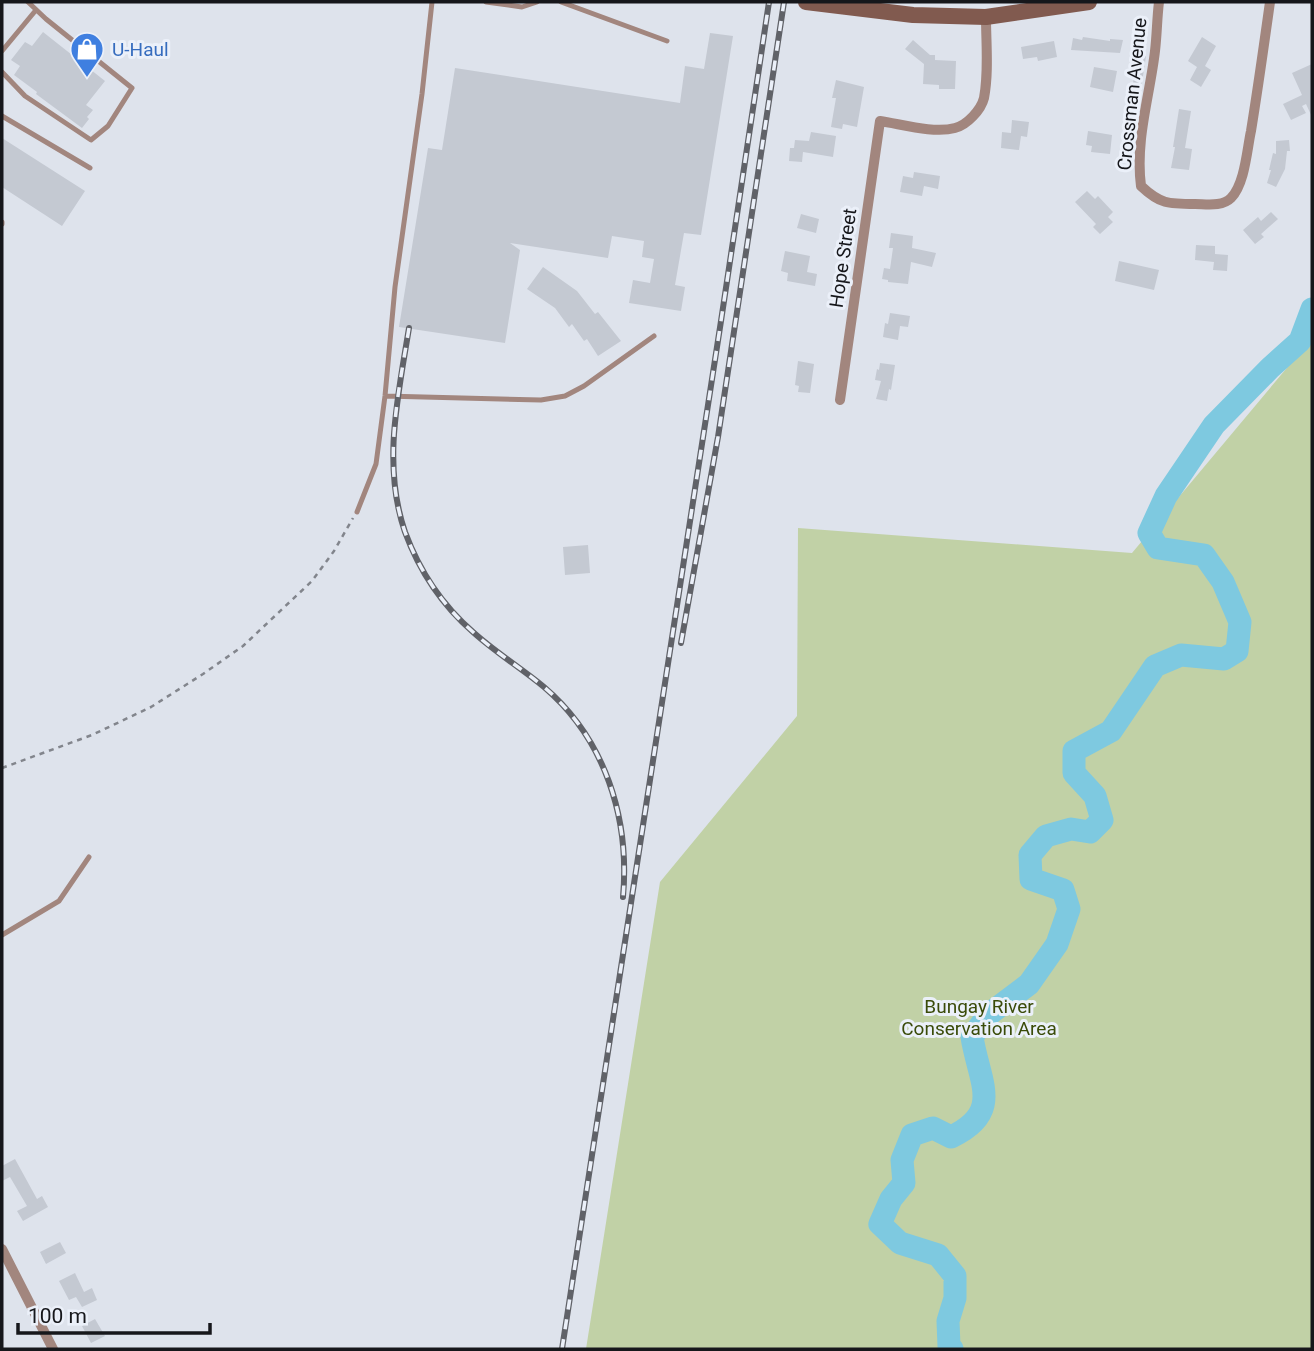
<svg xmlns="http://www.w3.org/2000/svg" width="1314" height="1351" font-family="Roboto,sans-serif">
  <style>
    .green { fill: #c1d1a6 }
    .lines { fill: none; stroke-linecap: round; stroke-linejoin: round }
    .river { stroke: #7ec9e0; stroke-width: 23 }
    .building { fill: #c4c9d2 }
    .path { stroke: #82858c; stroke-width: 2.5; stroke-dasharray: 5 5; stroke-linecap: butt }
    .service { stroke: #a2867e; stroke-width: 5 }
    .minor { stroke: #a2867e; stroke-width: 10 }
    .secondary { stroke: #815a4f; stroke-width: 16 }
    .rail-casing { stroke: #606268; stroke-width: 6 }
    .rail { stroke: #ebf0f9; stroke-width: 3.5; stroke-dasharray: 10; stroke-linecap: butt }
    .labels { text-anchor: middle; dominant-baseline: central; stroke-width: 6; stroke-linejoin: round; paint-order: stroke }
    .shop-label { font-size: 19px; fill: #366cbe; stroke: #ebf0f9; text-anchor: start }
    .street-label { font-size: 19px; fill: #16171b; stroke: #ebf0f9 }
    .park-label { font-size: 19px; fill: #3a4b09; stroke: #ebf0f9 }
  </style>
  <rect width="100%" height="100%" fill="#dee3ec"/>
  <path class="green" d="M 1312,309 L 1312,1349 L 586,1349 L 660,882 L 797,716 L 798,528 L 1132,553 L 1291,363 Z"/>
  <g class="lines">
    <path class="river" d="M 952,1349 L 949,1346 L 948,1321 L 955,1298 L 955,1276 L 938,1255 L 900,1243 L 880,1224 L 891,1199 L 904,1183 L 902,1160 L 912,1135 L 933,1128 L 951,1137 C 1004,1112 979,1082 972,1037 L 988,1015 L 1029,984 L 1057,944 L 1069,909 L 1063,890 L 1031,879 L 1030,855 L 1046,836 L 1071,829 L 1090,832 L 1102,820 L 1095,796 L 1074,773 L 1074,751 L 1111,731 L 1155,666 L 1181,655 L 1224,659 L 1237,651 L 1240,622 L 1223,582 L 1204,555 L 1158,548 L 1149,533 L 1166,496 L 1214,425 L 1270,368 L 1300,341 L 1312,309"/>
  </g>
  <path class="building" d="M 43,32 L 105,81 L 86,105 L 93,110 L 87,117 L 89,119 L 82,128 L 36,94 L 37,92 L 14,75 L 20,66 L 11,60 L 25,42 L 32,46 Z
    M 710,33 L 733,36 L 701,235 L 684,233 L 675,285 L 685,287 L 681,311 L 629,303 L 633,280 L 650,283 L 654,259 L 642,257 L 644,241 L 612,236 L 608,258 L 510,243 L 520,250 L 505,343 L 399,327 L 428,148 L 442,150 L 455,68 L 680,103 L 685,66 L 704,69 Z
    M 1083,37 L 1110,41 L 1110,39 L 1123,40 L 1120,53 L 1071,50 L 1073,38 L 1082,40 Z
    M 1202,37 L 1216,46 L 1205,66 L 1211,70 L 1201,87 L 1190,80 L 1197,67 L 1188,61 Z
    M 913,40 L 930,55 L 935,55 L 935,60 L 956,61 L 955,89 L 939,89 L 939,85 L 923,84 L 924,64 L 905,49 Z
    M 1054,41 L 1057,57 L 1038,61 L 1037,57 L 1023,59 L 1021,47 Z
    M 1138,55 L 1146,56 L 1140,96 L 1131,94 Z
    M 1312,64 L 1312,117 L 1306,104 L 1302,106 L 1306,113 L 1291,120 L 1283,104 L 1302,95 L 1292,73 Z
    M 1094,67 L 1117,71 L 1113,92 L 1090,87 Z
    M 836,80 L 864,87 L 857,127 L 843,124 L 842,129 L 831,127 L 836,98 L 832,98 Z
    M 1179,109 L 1191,111 L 1185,148 L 1192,149 L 1189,170 L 1171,168 L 1175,147 L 1173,147 Z
    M 1012,120 L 1029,122 L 1027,137 L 1021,136 L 1019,150 L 1001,148 L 1002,132 L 1011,133 Z
    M 1088,131 L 1112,135 L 1110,154 L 1091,152 L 1092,146 L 1086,145 Z
    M 811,132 L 836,136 L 833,157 L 803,152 L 802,162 L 789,161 L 790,148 L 794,148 L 795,140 L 809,141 Z
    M 2,138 L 85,191 L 62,226 L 2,187 Z
    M 1289,140 L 1290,151 L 1287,151 L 1285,169 L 1276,187 L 1267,183 L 1271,170 L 1269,170 L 1273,153 L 1276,154 L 1276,141 Z
    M 914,172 L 940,176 L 938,189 L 924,186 L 922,196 L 900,192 L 903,176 L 913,178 Z
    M 1087,191 L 1095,199 L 1098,196 L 1113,212 L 1108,217 L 1113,222 L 1100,234 L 1093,227 L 1096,224 L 1075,202 Z
    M 1271,212 L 1278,219 L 1261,234 L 1264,237 L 1255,244 L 1243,230 L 1258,217 L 1261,221 Z
    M 801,214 L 819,219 L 816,233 L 797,228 Z
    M 891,233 L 913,236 L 912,248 L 936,253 L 932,267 L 911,262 L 908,284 L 888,282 L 888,280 L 882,279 L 884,268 L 890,269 L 893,248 L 889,248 Z
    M 1196,245 L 1215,246 L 1215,254 L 1228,255 L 1227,271 L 1213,270 L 1214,262 L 1195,260 Z
    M 785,251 L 810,256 L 807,272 L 817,274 L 815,286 L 787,281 L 788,273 L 781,271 Z
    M 1119,261 L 1159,270 L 1154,290 L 1115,281 Z
    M 543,267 L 577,291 L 595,314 L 598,312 L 621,341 L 598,356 L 587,339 L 584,341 L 572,324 L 569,327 L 555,308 L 527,289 Z
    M 890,313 L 910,316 L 908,327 L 900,326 L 898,340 L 883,337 L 885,323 L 888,324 Z
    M 798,361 L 814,364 L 810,393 L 798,392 L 799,386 L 795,385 Z
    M 880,363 L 895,365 L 891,390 L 889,389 L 887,401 L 876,399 L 881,381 L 875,380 L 877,369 L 879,370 Z
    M 588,545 L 590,573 L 565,575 L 563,547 Z
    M 15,1159 L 37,1199 L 42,1196 L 48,1207 L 23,1221 L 17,1211 L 27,1206 L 10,1177 L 2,1181 L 2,1166 Z
    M 60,1242 L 66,1253 L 46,1264 L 40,1252 Z
    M 75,1273 L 84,1292 L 92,1288 L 97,1300 L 82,1307 L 76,1297 L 69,1300 L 59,1281 Z
    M 95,1319 L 105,1336 L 91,1343 L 82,1326 Z"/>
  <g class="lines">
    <path class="path" d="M 2,768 L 92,735 L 151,707 L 203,674 L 243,646 L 312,581 L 334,551 L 353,518"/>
    <path class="service" d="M 486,2 L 522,7 L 537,2
      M 561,2 L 667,41
      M 2,51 L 36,10
      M 2,72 L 25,96 L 91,140 L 108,126 L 132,88 L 46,19 L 28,2
      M 2,116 L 90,168
      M 2,222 L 2,224
      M 385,396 L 541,400 L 565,396 L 584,386 L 654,336
      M 357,512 L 376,464 L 385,396 L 395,287 L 422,94 L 432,2
      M 2,935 L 59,901 L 89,857"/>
    <path class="minor" d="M 1159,2 C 1157,18 1157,34 1155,51 C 1150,95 1135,140 1141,186 C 1160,204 1168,204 1195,204 C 1206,204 1222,207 1231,198 C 1245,184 1247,149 1251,131 C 1258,88 1264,45 1270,2
      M 840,400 L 880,121 C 901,124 934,134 955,128 C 967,125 981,110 984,98 C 989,72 986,43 986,17
      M 2,1249 L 53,1349"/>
    <path class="secondary" d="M 806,2 L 913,15 L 986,17 L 1089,2"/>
    <defs>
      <path id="rail" d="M 409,328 C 398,396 382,465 405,532 C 419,570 442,605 473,632 C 495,652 521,668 544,687 C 605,739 630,818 623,897
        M 681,643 L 718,437 L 784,2
        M 562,1349 L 721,321 L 769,2"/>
    </defs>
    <use href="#rail" class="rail-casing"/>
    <use href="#rail" class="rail"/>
  </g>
  <defs>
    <symbol id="shop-pin" viewBox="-11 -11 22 30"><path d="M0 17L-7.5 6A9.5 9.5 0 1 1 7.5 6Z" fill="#3f7fe0" stroke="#ebf0f9"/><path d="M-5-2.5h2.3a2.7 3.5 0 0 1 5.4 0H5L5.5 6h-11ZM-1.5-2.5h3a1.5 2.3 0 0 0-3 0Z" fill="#fff"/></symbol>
  </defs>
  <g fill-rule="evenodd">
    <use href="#shop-pin" x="68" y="30" width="38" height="52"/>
  </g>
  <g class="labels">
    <g class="shop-label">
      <text x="112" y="49">U-Haul</text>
    </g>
    <g class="street-label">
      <text transform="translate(1132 94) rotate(-84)">Crossman Avenue</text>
      <text transform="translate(843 258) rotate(-82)">Hope Street</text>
    </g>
    <g class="park-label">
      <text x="979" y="1006">Bungay River<tspan x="979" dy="22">Conservation Area</tspan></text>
    </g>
  </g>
  <rect width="1314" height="1351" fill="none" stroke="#16171b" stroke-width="7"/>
  <path d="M18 1323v10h192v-10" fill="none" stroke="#16171b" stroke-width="3.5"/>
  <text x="28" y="1323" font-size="21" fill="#16171b" stroke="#ebf0f9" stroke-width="5" paint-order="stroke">100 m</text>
</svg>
